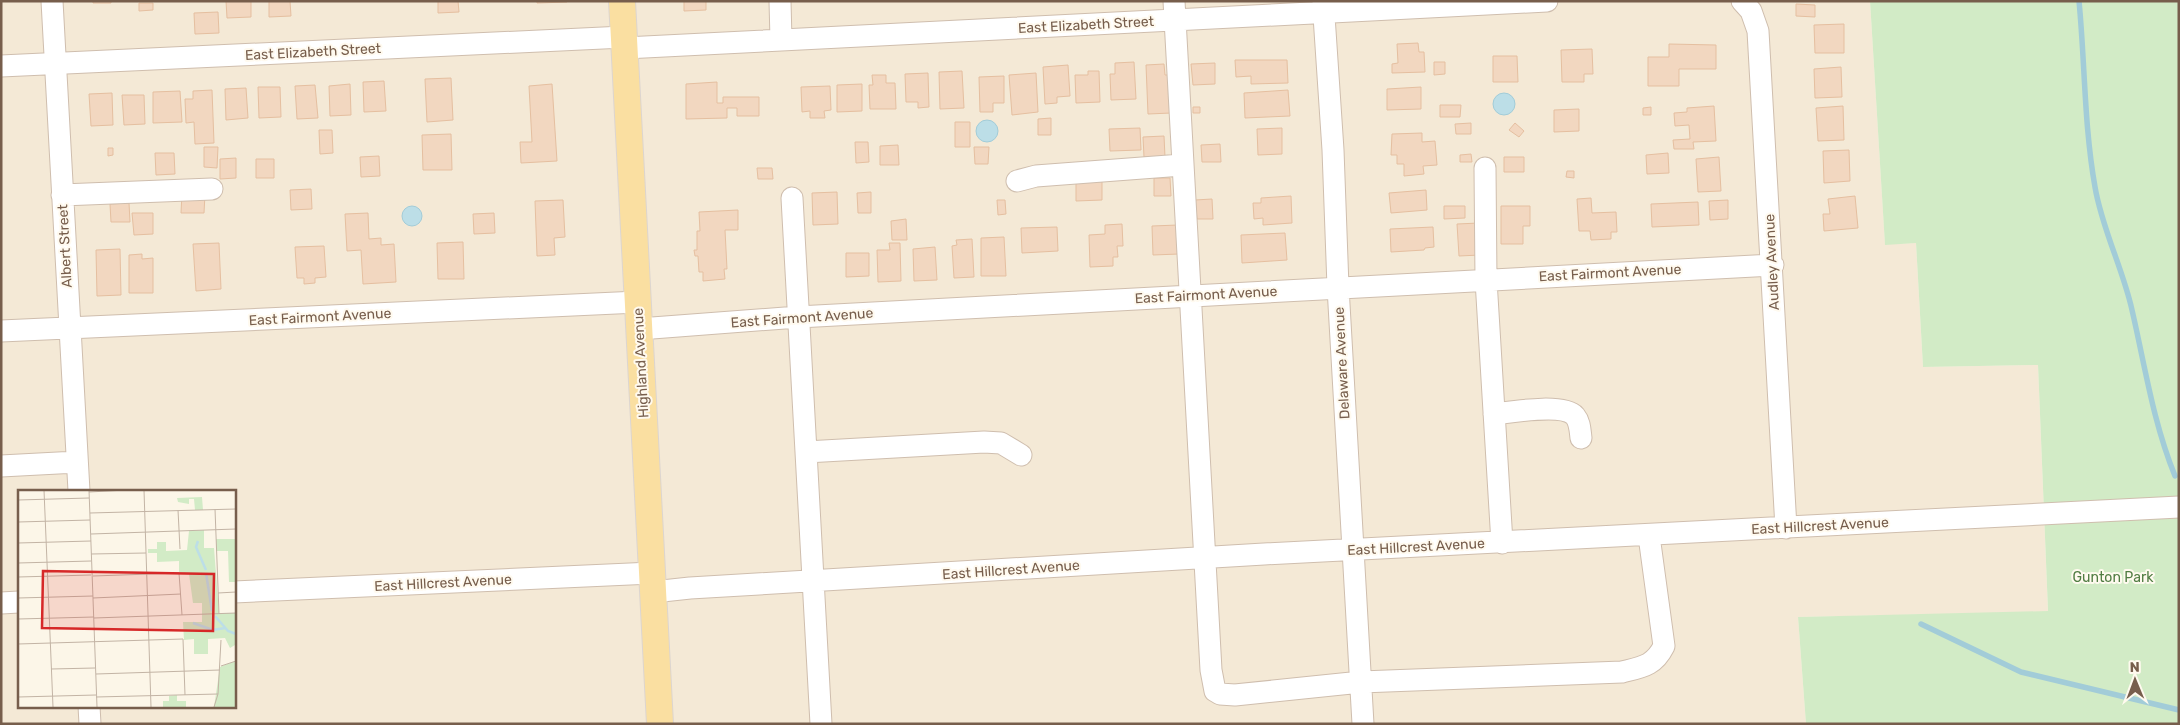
<svg xmlns="http://www.w3.org/2000/svg" width="2180" height="725" font-family="Rubik,sans-serif">
  <style>
    .residential { fill: #f4e9d6; fill-rule: evenodd }
    .green { fill: #d2ebc6 }
    .water { fill: #bcdee7; stroke: #a2ccd8 }
    .lines { fill: none; stroke-linecap: round; stroke-linejoin: round }
    .stream { stroke: #a2ccd8; stroke-width: 5.5 }
    .building { fill: #f2d7c0; stroke: #e5bfa0 }
    .minor-casing { stroke: #cfbeae; stroke-width: 23 }
    .major-casing { stroke: #dcd5d0; stroke-width: 28 }
    .minor { stroke: #fff; stroke-width: 21 }
    .major { stroke: #fadfa1; stroke-width: 26 }
    .labels { text-anchor: middle; dominant-baseline: central; stroke-width: 4; stroke-linejoin: round; paint-order: stroke }
    .street-label { font-size: 14px; fill: #775e4c; stroke: #fffaef }
    .park-label { font-size: 14px; fill: #517d43; stroke: #fffaef }
    .inset-river { fill: none; stroke: #bcdee7; stroke-width: 2.5 }
    .inset-road { fill: none; stroke: #c3b4a5; stroke-width: 1 }
    .view { fill: #d62828; fill-opacity: 0.15; stroke: #d62828; stroke-width: 2.5 }
    .inset-edge { fill: none; stroke: #775e4c; stroke-width: 2.5 }
  </style>
  <rect width="100%" height="100%" fill="#fcf6e8"/>
  <path class="residential" d="M 1,1 L 1870,1 L 1885,244 L 1916,243 L 1923,367 L 2038,365 L 2048,612 L 1798,617 L 1806,724 L 1,724 ZM 19,491 L 234,491 L 234,706 L 19,706 Z"/>
  <path class="green" d="M 1870,1 L 2179,1 L 2179,724 L 1806,724 L 1798,617 L 2048,611 L 2038,365 L 1923,367 L 1916,243 L 1885,245 Z"/>
  <path class="water" d="M1493 104a11 11 0 1 1 22 0a11 11 0 1 1-22 0Z
    M976 131a11 11 0 1 1 22 0a11 11 0 1 1-22 0Z
    M402 216a10 10 0 1 1 20 0a10 10 0 1 1-20 0Z"/>
  <g class="lines">
    <path class="stream" d="M 2079,1 C 2085,63 2084,125 2095,187 C 2102,229 2123,269 2132,310 C 2145,366 2153,422 2175,476
      M 1921,624 L 2021,672 L 2179,710"/>
  </g>
  <path class="building" d="M 93,1 L 111,1 L 111,3 L 93,3 Z
    M 226,1 L 251,1 L 251,17 L 227,18 Z
    M 269,1 L 290,1 L 291,16 L 269,17 Z
    M 438,1 L 458,1 L 459,12 L 438,13 Z
    M 537,1 L 567,1 L 567,2 L 537,3 Z
    M 684,1 L 706,1 L 706,10 L 684,11 Z
    M 139,3 L 153,3 L 153,10 L 139,11 Z
    M 1796,4 L 1815,5 L 1815,17 L 1796,16 Z
    M 218,12 L 219,33 L 195,34 L 194,13 Z
    M 1844,24 L 1844,53 L 1815,53 L 1814,25 Z
    M 1418,43 L 1419,52 L 1424,52 L 1425,72 L 1392,73 L 1392,64 L 1398,63 L 1397,44 Z
    M 1669,44 L 1716,45 L 1716,69 L 1679,69 L 1679,86 L 1648,86 L 1648,57 L 1669,57 Z
    M 1592,49 L 1593,74 L 1584,74 L 1584,82 L 1562,82 L 1561,50 Z
    M 1493,56 L 1517,56 L 1518,82 L 1493,82 Z
    M 1235,60 L 1287,60 L 1288,83 L 1251,84 L 1251,76 L 1236,77 Z
    M 1134,62 L 1136,99 L 1111,100 L 1110,74 L 1115,74 L 1115,63 Z
    M 1434,62 L 1445,62 L 1445,74 L 1434,75 Z
    M 1215,63 L 1215,84 L 1193,85 L 1191,64 Z
    M 1164,64 L 1165,75 L 1170,75 L 1171,113 L 1148,114 L 1146,65 Z
    M 1068,65 L 1070,96 L 1057,97 L 1057,103 L 1045,104 L 1043,67 Z
    M 1841,67 L 1842,97 L 1815,98 L 1814,69 Z
    M 962,71 L 964,108 L 940,109 L 939,72 Z
    M 1088,71 L 1099,71 L 1100,102 L 1076,103 L 1075,75 L 1088,75 Z
    M 928,73 L 929,107 L 918,108 L 918,102 L 906,102 L 905,74 Z
    M 1036,73 L 1038,112 L 1012,115 L 1009,75 Z
    M 872,75 L 886,75 L 886,83 L 895,83 L 896,109 L 870,109 L 869,85 L 873,85 Z
    M 1004,76 L 1004,103 L 993,103 L 993,112 L 980,112 L 979,77 Z
    M 451,78 L 453,120 L 427,122 L 425,79 Z
    M 384,81 L 386,111 L 364,112 L 363,82 Z
    M 717,82 L 717,103 L 723,103 L 723,97 L 759,97 L 759,116 L 737,116 L 737,108 L 727,108 L 727,118 L 686,119 L 686,84 Z
    M 350,84 L 351,115 L 330,116 L 329,86 Z
    M 552,84 L 557,161 L 521,163 L 520,142 L 532,142 L 529,86 Z
    M 862,84 L 862,111 L 837,112 L 837,85 Z
    M 315,85 L 318,118 L 297,119 L 295,86 Z
    M 830,86 L 831,110 L 824,111 L 825,118 L 810,118 L 810,111 L 802,112 L 801,87 Z
    M 258,87 L 280,87 L 281,117 L 259,118 Z
    M 1421,87 L 1421,109 L 1387,110 L 1387,89 Z
    M 246,88 L 248,118 L 226,120 L 225,89 Z
    M 212,90 L 214,143 L 195,144 L 194,122 L 186,123 L 185,99 L 193,99 L 193,91 Z
    M 1288,90 L 1290,116 L 1245,118 L 1244,93 Z
    M 180,91 L 182,122 L 153,123 L 153,92 Z
    M 112,93 L 113,125 L 91,126 L 89,94 Z
    M 122,95 L 144,95 L 145,124 L 124,125 Z
    M 1440,105 L 1461,105 L 1460,117 L 1440,117 Z
    M 1714,106 L 1716,141 L 1693,142 L 1694,149 L 1674,149 L 1673,140 L 1690,139 L 1689,125 L 1675,126 L 1674,113 L 1687,112 L 1687,108 Z
    M 1843,106 L 1844,140 L 1818,141 L 1816,108 Z
    M 1193,107 L 1200,107 L 1200,113 L 1193,113 Z
    M 1651,107 L 1651,115 L 1643,115 L 1643,108 Z
    M 1579,109 L 1579,131 L 1554,132 L 1554,110 Z
    M 1051,118 L 1051,135 L 1038,135 L 1038,119 Z
    M 955,122 L 970,122 L 970,147 L 955,147 Z
    M 1471,123 L 1471,134 L 1456,134 L 1455,124 Z
    M 1515,123 L 1524,131 L 1519,137 L 1509,130 Z
    M 1140,128 L 1141,150 L 1110,151 L 1109,129 Z
    M 1282,128 L 1282,154 L 1258,155 L 1257,129 Z
    M 319,130 L 332,130 L 333,153 L 320,154 Z
    M 1422,133 L 1422,142 L 1435,141 L 1437,165 L 1423,166 L 1424,174 L 1404,176 L 1404,164 L 1397,164 L 1397,155 L 1391,155 L 1392,134 Z
    M 451,134 L 452,170 L 423,170 L 422,135 Z
    M 1164,136 L 1165,157 L 1144,157 L 1143,137 Z
    M 855,142 L 868,142 L 869,162 L 856,163 Z
    M 1220,144 L 1221,162 L 1202,162 L 1201,145 Z
    M 898,145 L 899,165 L 880,165 L 880,146 Z
    M 204,147 L 218,147 L 217,168 L 204,167 Z
    M 974,147 L 989,147 L 988,164 L 975,164 Z
    M 108,148 L 113,148 L 113,155 L 108,156 Z
    M 1849,150 L 1850,181 L 1824,183 L 1823,151 Z
    M 155,153 L 174,153 L 175,174 L 156,175 Z
    M 1668,153 L 1669,173 L 1647,174 L 1646,155 Z
    M 1471,154 L 1472,162 L 1460,162 L 1460,155 Z
    M 379,156 L 380,176 L 361,177 L 360,157 Z
    M 1504,157 L 1524,157 L 1524,172 L 1504,172 Z
    M 1719,157 L 1721,191 L 1698,192 L 1696,159 Z
    M 236,158 L 236,178 L 220,179 L 220,159 Z
    M 256,159 L 274,159 L 274,178 L 256,178 Z
    M 757,168 L 772,168 L 773,179 L 758,179 Z
    M 1567,171 L 1574,171 L 1574,178 L 1566,177 Z
    M 1154,178 L 1170,178 L 1171,196 L 1154,196 Z
    M 1102,181 L 1102,200 L 1076,201 L 1076,182 Z
    M 311,189 L 312,209 L 291,210 L 290,190 Z
    M 1426,190 L 1427,210 L 1391,213 L 1389,193 Z
    M 837,192 L 838,224 L 813,225 L 812,193 Z
    M 871,192 L 871,213 L 858,213 L 857,193 Z
    M 182,193 L 205,194 L 204,213 L 181,213 Z
    M 1291,196 L 1292,223 L 1263,225 L 1263,218 L 1254,219 L 1253,203 L 1261,203 L 1261,198 Z
    M 1855,196 L 1858,228 L 1824,231 L 1823,214 L 1830,214 L 1828,199 Z
    M 1591,198 L 1592,213 L 1616,212 L 1617,232 L 1611,232 L 1611,239 L 1591,240 L 1590,231 L 1579,231 L 1577,199 Z
    M 1212,199 L 1213,219 L 1197,219 L 1195,200 Z
    M 563,200 L 565,237 L 554,238 L 555,255 L 537,256 L 535,201 Z
    M 997,200 L 1005,200 L 1006,214 L 998,215 Z
    M 1728,200 L 1728,219 L 1710,220 L 1709,201 Z
    M 1698,202 L 1699,225 L 1652,227 L 1651,204 Z
    M 129,203 L 130,222 L 111,222 L 110,204 Z
    M 1444,206 L 1465,206 L 1465,218 L 1444,219 Z
    M 1501,206 L 1530,206 L 1530,226 L 1523,226 L 1523,244 L 1501,244 Z
    M 738,210 L 738,230 L 725,230 L 727,269 L 724,269 L 725,279 L 703,281 L 703,272 L 699,272 L 698,256 L 695,256 L 694,250 L 697,250 L 697,231 L 700,231 L 699,212 Z
    M 132,213 L 153,213 L 153,234 L 134,235 Z
    M 368,213 L 369,239 L 381,238 L 381,245 L 394,244 L 396,282 L 363,284 L 361,250 L 347,251 L 345,214 Z
    M 494,213 L 495,233 L 474,234 L 473,214 Z
    M 906,219 L 907,240 L 892,240 L 891,221 Z
    M 1479,223 L 1480,255 L 1459,256 L 1457,224 Z
    M 1122,224 L 1123,246 L 1117,246 L 1118,257 L 1113,257 L 1113,266 L 1090,267 L 1089,235 L 1105,234 L 1105,225 Z
    M 1178,225 L 1179,254 L 1153,255 L 1152,226 Z
    M 1057,227 L 1058,251 L 1022,253 L 1021,228 Z
    M 1433,227 L 1434,247 L 1425,248 L 1424,250 L 1391,252 L 1390,229 Z
    M 1285,233 L 1287,260 L 1242,263 L 1241,235 Z
    M 1004,237 L 1006,276 L 981,276 L 981,238 Z
    M 972,239 L 974,277 L 954,278 L 952,246 L 957,245 L 956,240 Z
    M 463,242 L 464,279 L 438,279 L 437,243 Z
    M 219,243 L 221,289 L 196,291 L 193,244 Z
    M 889,243 L 900,243 L 901,281 L 878,282 L 877,250 L 890,250 Z
    M 324,246 L 326,277 L 315,278 L 315,283 L 304,284 L 304,278 L 297,278 L 295,247 Z
    M 935,247 L 937,280 L 914,281 L 913,249 Z
    M 120,249 L 121,295 L 97,296 L 96,250 Z
    M 846,253 L 869,253 L 869,276 L 846,277 Z
    M 142,254 L 142,259 L 153,258 L 153,293 L 129,293 L 129,255 Z"/>
  <g class="lines">
    <defs>
      <path id="minor" d="M 52,1 L 79,491
        M 780,1 L 781,40
        M 1174,1 L 1211,670 L 1215,691 L 1220,694 L 1235,695 L 1361,682 L 1622,672 C 1642,667 1654,666 1664,646 L 1649,536
        M 1323,1 L 1333,150 L 1338,287 L 1363,724
        M 1742,1 L 1751,11 L 1758,31 L 1786,528
        M 625,48 L 1547,1
        M 1,66 L 624,37
        M 1485,168 L 1486,280 L 1502,543
        M 1017,181 L 1036,176 L 1182,165
        M 62,195 L 212,189
        M 792,198 L 821,724
        M 639,329 L 798,317 L 1773,265
        M 1,331 L 638,302
        M 1494,414 C 1511,412 1563,403 1575,416 C 1580,422 1580,430 1581,438
        M 806,452 L 984,442 L 1001,443 L 1021,455
        M 1,466 L 77,462
        M 234,592 L 652,573
        M 653,592 L 690,588 L 1264,554 L 2179,507
        M 1,603 L 19,602
        M 89,706 L 90,724"/>
      <path id="major" d="M 622,1 L 660,724"/>
    </defs>
    <use href="#minor" class="minor-casing"/>
    <use href="#major" class="major-casing"/>
    <use href="#minor" class="minor"/>
    <use href="#major" class="major"/>
  </g>
  <g class="labels">
    <g class="street-label">
      <text transform="translate(1086 25) rotate(-3)">East Elizabeth Street</text>
      <text transform="translate(313 52) rotate(-3)">East Elizabeth Street</text>
      <text transform="translate(65 246) rotate(-93)">Albert Street</text>
      <text transform="translate(1772 262) rotate(-93)">Audley Avenue</text>
      <text transform="translate(1610 273) rotate(-3)">East Fairmont Avenue</text>
      <text transform="translate(1206 295) rotate(-3)">East Fairmont Avenue</text>
      <text transform="translate(320 317) rotate(-3)">East Fairmont Avenue</text>
      <text transform="translate(802 318) rotate(-4)">East Fairmont Avenue</text>
      <text transform="translate(641 363) rotate(-93)">Highland Avenue</text>
      <text transform="translate(1342 363) rotate(-93)">Delaware Avenue</text>
      <text transform="translate(1820 526) rotate(-3)">East Hillcrest Avenue</text>
      <text transform="translate(1416 547) rotate(-3)">East Hillcrest Avenue</text>
      <text transform="translate(1011 570) rotate(-4)">East Hillcrest Avenue</text>
      <text transform="translate(443 583) rotate(-3)">East Hillcrest Avenue</text>
    </g>
    <g class="park-label">
      <text x="2113" y="577">Gunton Park</text>
    </g>
  </g>
  <g transform="translate(18 490)">
    <rect width="218" height="218" fill="#fcf6e8"/>
    <path d="M 184,7 L 185,20 L 177,20 L 176,9 L 171,9 L 171,14 L 160,12 L 159,8 ZM 186,40 L 186,58 L 196,58 L 201,123 L 217,123 L 217,155 L 212,158 L 207,148 L 190,149 L 190,164 L 176,164 L 176,149 L 166,150 L 165,132 L 184,132 L 184,113 L 175,113 L 171,84 L 161,82 L 161,71 L 139,72 L 139,63 L 130,63 L 130,59 L 139,59 L 139,52 L 148,52 L 148,61 L 169,60 L 171,41 ZM 198,49 L 217,49 L 217,92 L 211,92 L 210,61 L 198,61 ZM 217,171 L 217,217 L 196,217 L 202,177 ZM 159,205 L 159,211 L 168,211 L 168,217 L 179,217 L 145,217 L 145,211 L 151,211 L 151,206 Z" fill="#d2ebc6"/>
    <path class="inset-river" d="M 180,51 L 178,57 L 188,80M 188,83 L 194,121M 197,126 L 210,141 L 218,144M 175,133 L 195,140 L 207,138"/>
    <path class="inset-road" d="M 26,0 L 35,217M 71,0 L 79,217M 126,0 L 133,217M 71,2 L 108,0M 0,10 L 71,8M 197,19 L 201,124M 160,20 L 162,59M 72,23 L 218,19M 0,32 L 72,30M 73,44 L 218,39M 0,53 L 73,51M 73,64 L 128,63M 0,73 L 73,71M 75,86 L 161,83 L 164,125M 0,87 L 73,85M 200,103 L 218,102M 0,108 L 75,106M 75,108 L 163,104M 76,128 L 218,123M 0,129 L 76,127M 0,154 L 165,149 L 167,205M 203,176 L 218,171M 33,179 L 77,178M 78,184 L 202,180M 0,207 L 78,205M 78,207 L 200,204M 196,217 L 200,204 L 203,150"/>
    <path class="view" d="M 25,81 L 196,84 L 195,141 L 24,138 Z"/>
    <rect width="218" height="218" class="inset-edge"/>
  </g>
  <rect width="2180" height="725" fill="none" stroke="#775e4c" stroke-width="5"/>
  <g transform="translate(2135 680) rotate(359)" stroke="#fffaef" stroke-width="4" paint-order="stroke">
  <path d="M0-4L9 19L0 12L-9 19Z" fill="#775e4c"/>
  <text y="-8" font-size="14" font-weight="bold" text-anchor="middle" fill="#775e4c">N</text>
  </g>
</svg>
